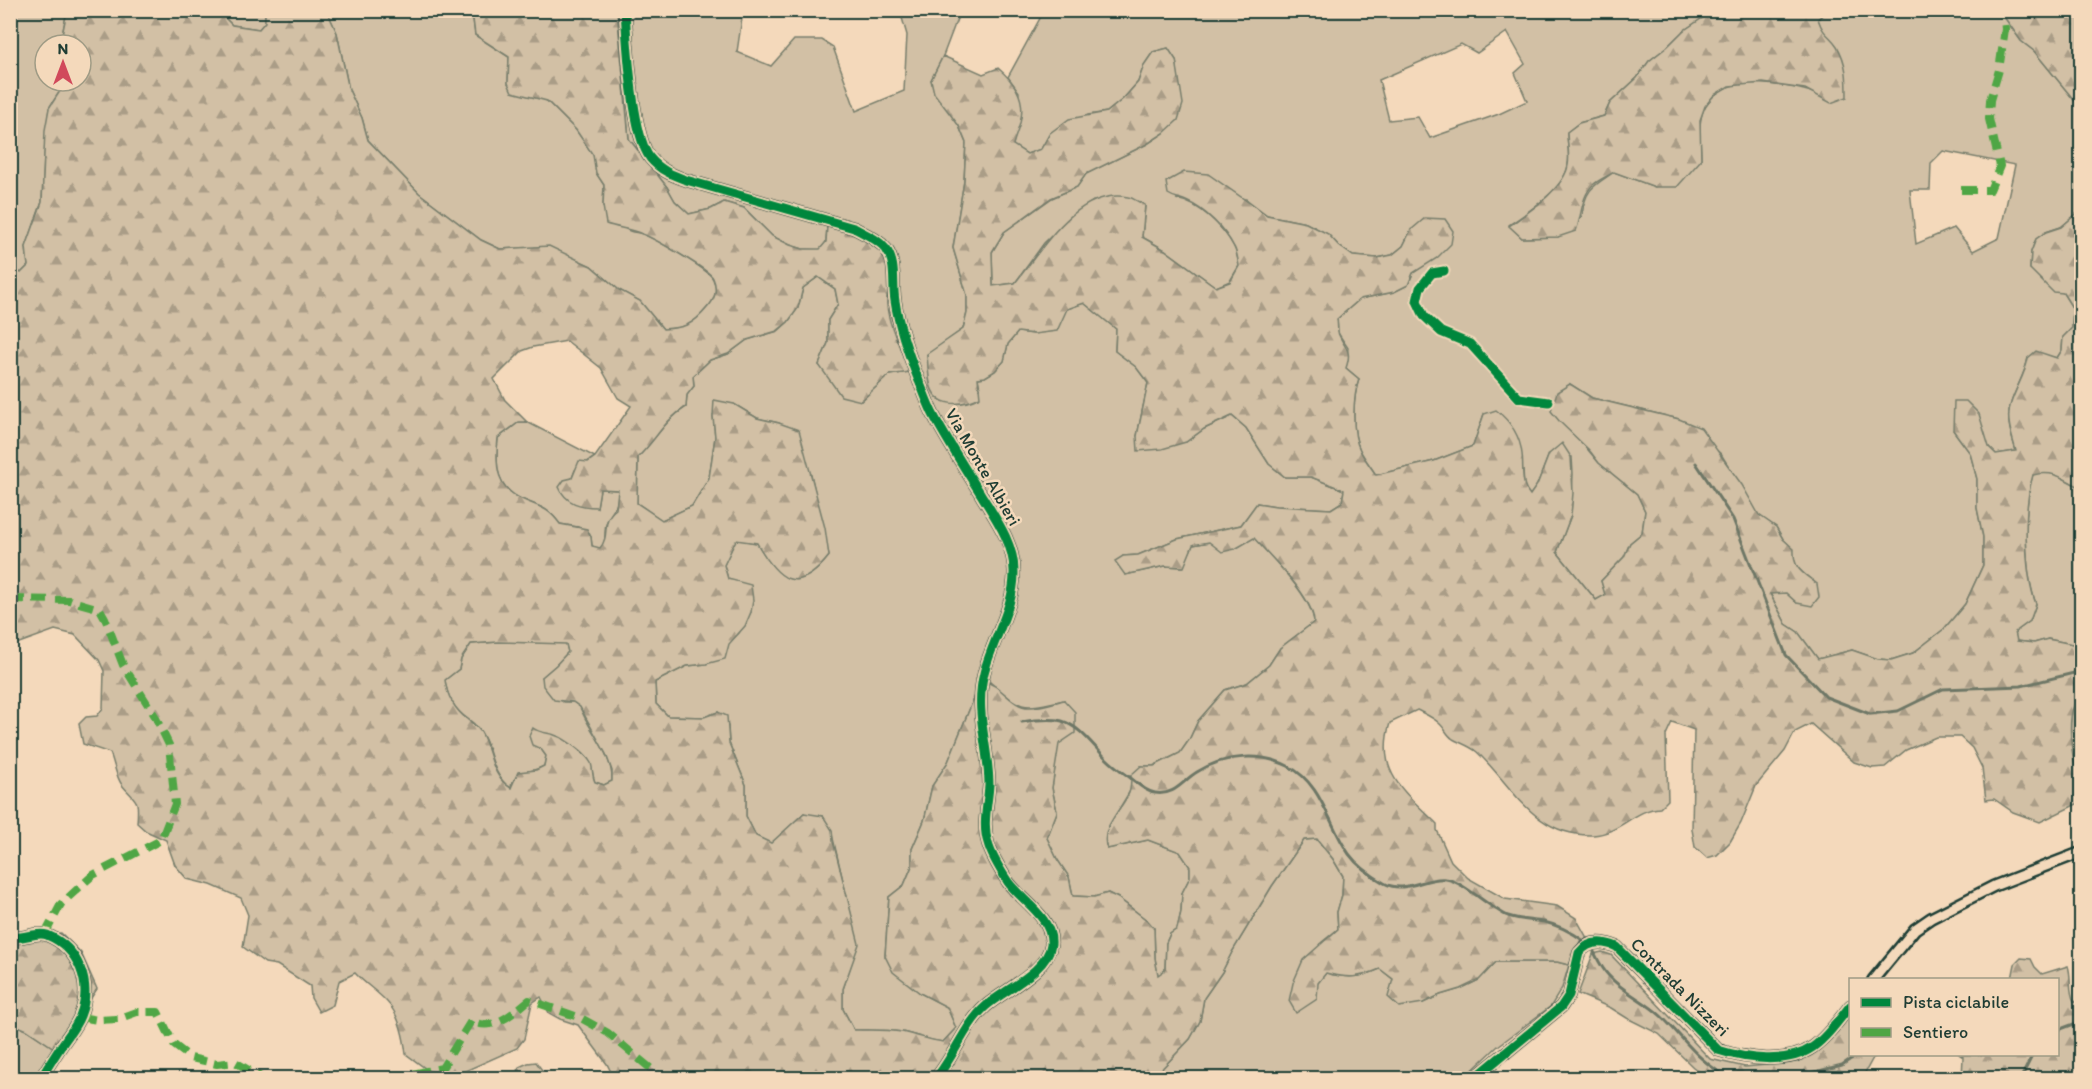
<svg xmlns="http://www.w3.org/2000/svg" width="2092" height="1089" font-family="Itim,sans-serif">
  <style>
    .green { fill: #d2c0a5; stroke: #787e6c; stroke-width: 1.5; fill-rule: evenodd }
    .forest { fill: url(#forest-firs); stroke: #787e6c; stroke-width: 1.5; fill-rule: evenodd }
    .lines { fill: none; stroke-linecap: round; stroke-linejoin: round }
    .stream { stroke: #6e7766; stroke-width: 3 }
    .minor-casing { stroke: #1f3d34; stroke-width: 12 }
    .tertiary-casing { stroke: #1f3d34; stroke-width: 14 }
    .minor { stroke: #f4d9bb; stroke-width: 8 }
    .tertiary { stroke: #f4d9bb; stroke-width: 9 }
    .quiet { stroke: #4fa644; stroke-width: 8; stroke-dasharray: 15 8; stroke-linecap: butt }
    .cycleway-casing { stroke: #f4d9bb; stroke-width: 13 }
    .cycleway { stroke: #00873e; stroke-width: 9 }
    .labels { text-anchor: middle; dominant-baseline: central; stroke-width: 5; stroke-linejoin: round; paint-order: stroke }
    .street-label { font-size: 18px; fill: #1f3d34; stroke: #f4d9bb }
  </style>
  <defs>
    <pattern id="forest-firs" width="22" height="20" patternUnits="userSpaceOnUse" patternTransform="scale(1.5)"><rect width="22" height="20" fill="#d2c0a5"/><path d="M5 1l3.5 6h-7zM16 11l3.5 6h-7z" fill="#aa9d87"/></pattern>
  </defs>
  <rect width="100%" height="100%" fill="#f4d9bb"/>
  <filter id="ink" filterUnits="userSpaceOnUse"><feTurbulence type="fractalNoise" baseFrequency=".0167" numOctaves="2"/><feDisplacementMap in="SourceGraphic" scale="12" xChannelSelector="R" yChannelSelector="G"/><feConvolveMatrix kernelMatrix="1 2 1 2 8 2 1 2 1" color-interpolation-filters="sRGB"/></filter>
  <g filter="url(#ink)">
    <path class="green" d="M 10,11 L 67,11 L 60,45 L 45,45 L 45,81 L 61,81 L 62,88 L 49,108 L 44,156 L 42,202 L 26,247 L 28,266 L 21,273 L 10,265 Z
      M 218,11 L 265,11 L 265,22 L 259,29 L 232,25 Z
      M 327,11 L 472,11 L 475,35 L 509,57 L 508,83 L 547,101 L 576,130 L 594,156 L 596,173 L 604,185 L 603,206 C 610,213 617,223 626,229 C 630,233 638,232 643,234 C 655,239 709,269 713,279 C 718,290 715,300 707,308 C 693,325 684,329 663,329 L 640,301 L 619,290 L 591,266 L 570,257 L 524,248 L 500,249 L 481,240 L 419,193 L 368,140 L 362,118 L 349,90 L 337,33 Z
      M 617,11 L 743,11 L 737,52 L 771,66 L 794,40 L 822,40 L 833,47 L 856,111 L 904,91 L 907,35 L 900,11 L 960,11 L 943,56 L 931,80 L 959,126 L 966,143 L 964,181 L 953,248 L 967,295 L 967,313 L 963,329 L 927,355 L 930,385 L 980,388 L 978,378 L 985,377 L 995,371 L 1004,361 L 1008,344 L 1018,332 L 1034,334 L 1067,309 L 1084,303 L 1116,329 L 1115,351 L 1136,367 L 1148,383 L 1137,436 L 1186,442 L 1204,429 L 1232,416 L 1246,428 L 1269,464 L 1285,477 L 1311,477 L 1344,490 L 1342,502 L 1331,509 L 1276,506 L 1257,503 L 1241,525 L 1177,539 L 1138,555 L 1123,556 L 1125,575 L 1165,566 L 1183,567 L 1193,545 L 1210,542 L 1235,549 L 1254,537 C 1271,558 1312,596 1314,622 L 1280,648 L 1269,665 L 1247,683 L 1225,690 L 1198,721 L 1189,740 L 1180,753 L 1153,766 L 1141,766 L 1130,791 L 1113,819 L 1107,849 L 1148,840 L 1180,852 L 1190,867 L 1190,877 L 1182,893 L 1181,912 L 1177,929 L 1170,934 L 1166,943 L 1165,970 L 1158,976 L 1155,958 L 1154,928 L 1148,921 L 1118,898 L 1108,893 L 1094,897 L 1073,896 L 1069,877 L 1057,859 L 1047,838 L 1057,812 L 1052,788 L 1064,700 C 1022,709 1023,711 990,682 L 976,693 L 948,762 L 932,786 L 924,821 L 912,849 L 912,866 L 904,885 L 889,897 L 885,956 L 920,993 L 947,1007 L 956,1028 L 943,1042 C 929,1040 916,1035 902,1032 C 886,1029 870,1030 854,1030 L 843,1009 L 843,989 L 858,944 L 831,830 L 804,813 L 771,844 L 756,836 L 746,816 L 746,785 L 729,743 L 728,726 L 718,712 L 704,717 L 668,716 L 656,704 L 655,682 L 687,666 L 706,664 L 739,633 L 751,612 L 728,579 L 724,565 L 736,539 L 757,543 C 778,579 797,597 829,556 L 811,474 L 779,423 L 757,418 L 734,404 L 713,416 L 715,437 L 709,478 L 692,506 L 662,520 L 637,503 L 638,457 C 655,440 665,420 686,407 L 687,395 L 694,386 L 693,376 L 710,360 L 728,354 L 747,340 L 778,331 L 788,322 L 798,308 L 803,288 L 818,277 L 835,289 L 838,304 L 828,320 L 828,343 L 819,365 L 861,401 L 889,375 L 910,372 L 887,306 L 889,270 L 827,226 L 826,242 L 820,250 L 803,249 L 790,245 L 772,236 L 744,208 L 724,202 L 711,209 L 689,214 L 675,201 L 667,187 L 629,139 Z
      M 1044,11 L 1713,11 L 1683,31 L 1667,47 L 1649,61 L 1637,78 L 1610,103 L 1604,116 L 1579,123 L 1567,132 C 1567,142 1570,155 1568,165 C 1565,188 1527,213 1509,225 L 1522,238 L 1558,237 L 1582,216 C 1585,189 1593,186 1614,172 L 1655,187 L 1701,160 C 1701,143 1697,124 1704,109 C 1708,100 1719,90 1728,87 C 1746,79 1797,86 1816,94 L 1835,44 L 1822,32 L 1818,19 L 1826,11 L 2000,11 L 2021,41 L 2034,51 L 2074,100 L 2081,106 L 2081,210 L 2061,227 L 2046,232 L 2036,239 L 2031,252 L 2030,269 L 2063,293 L 2073,309 L 2072,328 L 2063,337 L 2062,350 L 2057,358 L 2048,356 L 2028,358 C 2025,375 2016,387 2011,403 C 2005,419 2012,437 2016,451 L 1996,454 L 1989,447 L 1953,430 L 1970,453 L 1977,479 L 1977,508 L 1983,537 L 1983,565 L 1965,604 L 1944,629 L 1913,653 L 1891,660 L 1878,659 L 1852,650 L 1818,659 L 1798,632 L 1786,624 L 1770,593 L 1786,593 L 1797,603 L 1817,584 C 1802,572 1793,569 1793,549 L 1783,539 L 1776,527 L 1759,516 L 1721,454 L 1679,419 L 1592,398 L 1570,384 L 1578,438 L 1599,463 L 1637,494 L 1645,511 L 1642,533 L 1630,543 L 1624,557 L 1601,581 L 1606,595 L 1596,600 L 1557,552 L 1571,515 L 1573,474 L 1572,457 L 1549,454 L 1537,485 L 1530,495 L 1524,487 L 1523,470 L 1484,414 L 1473,446 L 1434,461 L 1376,475 C 1371,467 1365,459 1360,450 C 1351,433 1353,397 1359,379 L 1346,368 L 1348,348 L 1338,333 L 1337,319 L 1360,299 L 1394,292 L 1408,285 L 1413,273 L 1420,268 L 1411,230 L 1403,246 L 1392,255 L 1377,258 L 1353,256 L 1339,246 L 1328,234 L 1306,223 L 1267,215 L 1246,199 L 1176,199 C 1199,203 1223,226 1234,247 C 1237,252 1238,260 1239,266 L 1230,281 L 1216,287 L 1165,250 L 1142,237 L 1145,206 L 1093,201 L 1073,215 L 1044,243 L 1015,283 L 993,286 L 992,252 L 1004,232 L 1052,198 L 1077,187 L 1086,174 L 1147,144 L 1164,133 L 1178,77 L 1176,60 L 1168,48 L 1153,52 L 1144,65 L 1138,82 L 1123,99 L 1107,112 L 1088,115 L 1050,133 L 1041,149 L 1027,154 L 1013,146 L 1019,92 L 1008,77 ZM 1507,32 L 1525,64 L 1515,73 L 1527,101 L 1499,114 L 1430,138 L 1418,117 L 1389,120 L 1379,80 L 1461,44 L 1477,53 ZM 1943,151 L 2015,165 L 1999,238 L 1973,251 L 1954,228 L 1916,244 L 1910,190 L 1930,190 L 1931,163 Z
      M 519,422 L 527,422 L 595,457 L 575,470 L 572,478 L 597,507 L 600,489 L 618,490 C 618,510 614,506 607,521 C 602,532 609,538 600,549 L 592,546 L 591,537 L 578,527 L 560,524 C 549,509 543,508 526,501 C 496,490 495,466 498,438 Z
      M 2046,472 L 2059,476 L 2081,488 L 2081,640 L 2072,644 L 2048,639 L 2034,643 L 2016,641 L 2015,632 L 2030,621 L 2036,604 C 2024,571 2023,508 2033,474 Z
      M 498,642 L 566,643 L 568,652 L 556,665 L 542,677 L 563,702 L 573,702 L 580,707 C 589,732 613,753 612,781 L 604,785 L 595,782 C 592,776 593,769 590,763 C 584,749 556,734 541,733 L 541,749 L 546,756 L 544,766 C 530,774 517,768 510,788 C 487,770 494,744 475,725 C 473,722 470,721 468,719 C 455,710 447,696 445,680 L 459,669 L 461,659 L 471,644 Z
      M 2081,696 L 2081,766 L 2075,765 C 2071,748 2065,708 2081,696 Z
      M 1316,839 L 1333,859 L 1343,876 L 1342,895 L 1337,912 L 1338,929 L 1321,943 L 1318,983 L 1326,973 C 1349,979 1359,978 1380,969 L 1423,1003 L 1440,995 L 1460,989 L 1479,980 L 1496,962 L 1557,962 L 1569,965 L 1562,988 L 1551,1006 L 1498,1046 L 1464,1078 L 1153,1078 L 1190,1039 L 1200,1021 L 1204,998 L 1222,972 L 1232,952 L 1272,886 L 1304,840 Z
      M 10,1023 L 27,1030 L 57,1050 L 41,1078 L 11,1078 Z"/>
    <path class="forest" d="M 67,11 L 218,11 L 232,25 L 259,29 L 265,22 L 265,11 L 327,11 L 337,33 L 349,90 L 362,118 L 368,140 L 419,193 L 481,240 L 500,249 L 549,246 L 591,266 L 619,290 L 640,301 L 663,329 C 684,328 693,325 707,308 C 715,300 718,289 713,278 C 709,270 654,238 642,234 C 631,229 618,228 606,224 L 603,206 L 604,185 L 596,173 L 593,155 L 576,130 L 547,101 L 512,92 L 508,83 L 509,57 L 475,35 L 472,11 L 617,11 L 629,139 L 667,187 L 675,201 L 689,214 L 711,209 L 724,202 L 744,208 L 772,236 L 790,245 L 803,249 L 820,249 L 826,242 L 827,226 C 854,228 886,242 889,272 C 890,284 886,295 887,305 C 888,325 903,353 910,372 L 889,375 L 861,401 L 841,396 L 819,365 L 828,343 L 828,320 L 838,304 L 835,289 L 818,277 L 803,288 L 798,308 L 788,322 L 777,331 L 747,340 L 728,354 L 710,360 L 693,376 L 694,386 L 687,395 L 686,407 C 664,420 656,440 638,457 L 637,503 L 662,520 L 692,506 L 709,478 L 715,437 L 713,416 L 714,400 L 734,404 L 757,418 L 779,423 L 799,430 L 825,528 L 829,556 C 797,597 778,580 757,543 L 736,540 L 724,565 L 728,579 L 751,585 L 753,600 L 751,612 L 745,626 L 729,644 L 725,659 L 706,664 L 687,666 L 655,682 L 656,704 L 668,716 L 704,717 L 718,712 L 727,716 L 729,743 L 746,785 L 746,816 L 756,836 L 771,843 L 804,813 L 823,816 L 832,830 L 833,841 L 859,944 L 843,989 L 843,1009 L 854,1030 C 870,1030 886,1029 902,1032 C 916,1035 929,1040 943,1042 L 956,1028 L 947,1007 L 920,993 L 893,972 L 885,956 L 889,897 L 904,885 L 912,866 L 912,849 L 924,821 L 932,786 L 948,762 L 976,693 L 984,682 C 1001,683 1011,708 1030,707 C 1041,707 1053,703 1064,700 L 1075,712 L 1075,733 L 1059,744 L 1052,788 L 1057,812 L 1047,838 L 1057,859 L 1069,877 L 1073,896 L 1094,897 L 1108,893 L 1118,898 L 1148,921 L 1154,928 L 1155,958 L 1158,975 L 1165,970 L 1166,943 L 1170,934 L 1177,929 L 1181,912 L 1182,893 L 1190,877 L 1190,867 L 1180,852 L 1148,840 L 1107,849 C 1099,828 1121,811 1129,793 C 1131,788 1131,781 1131,775 L 1141,766 L 1154,766 L 1180,753 L 1189,740 L 1198,721 L 1225,690 L 1247,683 L 1269,665 L 1280,648 L 1314,622 C 1313,596 1271,558 1254,538 L 1235,549 L 1222,552 L 1209,542 L 1193,545 L 1184,567 L 1165,566 L 1125,575 L 1115,561 L 1123,556 L 1138,555 L 1177,539 L 1241,525 L 1257,503 L 1276,506 L 1331,509 L 1342,502 L 1344,490 L 1311,477 L 1285,477 L 1269,464 L 1246,428 L 1232,416 L 1204,429 L 1186,442 L 1162,449 L 1138,451 L 1137,436 L 1148,383 L 1136,367 L 1115,351 L 1116,329 L 1084,303 L 1067,309 L 1057,331 L 1034,334 L 1018,332 L 1008,344 L 1004,361 L 995,371 L 985,377 L 978,378 L 980,397 C 962,406 935,409 930,383 C 928,374 928,364 927,354 L 963,329 L 967,313 L 967,295 L 953,248 L 964,181 L 966,143 L 959,126 L 934,93 L 931,80 L 943,56 L 983,74 L 998,68 C 1013,81 1025,96 1021,118 C 1020,127 1015,136 1013,145 L 1027,154 L 1041,149 L 1050,133 L 1069,119 L 1107,112 L 1123,99 L 1138,82 L 1144,65 L 1153,52 L 1168,48 L 1176,60 L 1183,104 L 1178,120 L 1164,133 L 1147,144 L 1086,174 L 1077,187 L 1051,198 L 1004,232 L 992,252 L 993,286 L 1015,283 C 1042,250 1077,187 1128,197 C 1134,198 1139,203 1145,205 L 1142,237 L 1165,250 L 1216,287 L 1230,282 L 1239,266 C 1238,260 1237,252 1234,247 C 1225,229 1205,209 1186,201 C 1180,198 1174,198 1168,194 L 1166,182 L 1184,172 L 1208,174 L 1267,215 L 1306,223 L 1328,234 L 1339,246 L 1353,256 L 1377,258 L 1392,255 L 1403,246 L 1411,230 L 1425,218 L 1445,219 L 1453,231 L 1451,244 L 1437,258 L 1413,273 L 1408,285 L 1394,292 L 1360,299 L 1337,319 C 1338,324 1337,330 1339,335 C 1346,350 1352,350 1346,368 L 1359,379 C 1353,397 1351,432 1360,450 C 1364,459 1371,467 1376,475 L 1434,461 L 1473,446 L 1484,414 L 1496,410 C 1510,421 1520,435 1522,454 C 1524,470 1520,483 1530,495 L 1537,485 L 1549,454 L 1562,443 L 1571,457 L 1573,493 L 1571,515 L 1557,552 L 1596,600 L 1605,595 L 1601,581 L 1624,557 L 1630,543 L 1642,533 L 1645,511 L 1637,494 L 1599,463 L 1589,450 L 1560,422 L 1551,411 L 1557,392 L 1570,384 L 1592,398 L 1679,419 L 1701,428 L 1742,485 L 1759,515 L 1776,527 L 1783,539 L 1794,549 C 1793,569 1802,572 1817,584 L 1819,597 L 1812,606 L 1797,603 L 1786,593 L 1770,594 L 1786,624 L 1798,632 L 1818,659 L 1852,650 L 1878,659 L 1891,660 L 1913,653 L 1944,629 L 1965,604 L 1983,565 L 1983,537 L 1977,508 L 1977,479 L 1970,453 L 1953,430 L 1954,401 L 1966,401 L 1979,414 L 1989,447 L 1996,454 L 2016,451 C 2012,436 2005,418 2011,403 C 2016,387 2025,375 2028,358 L 2036,351 L 2057,358 L 2062,350 L 2063,337 L 2072,328 L 2073,309 L 2063,293 L 2053,292 L 2030,269 L 2031,252 L 2036,239 L 2046,232 L 2061,227 L 2081,210 L 2081,488 C 2063,478 2054,470 2033,475 C 2023,508 2024,572 2036,604 L 2030,621 L 2015,632 L 2017,641 L 2034,643 L 2048,639 L 2072,644 L 2081,640 L 2081,696 C 2065,708 2071,748 2075,765 L 2081,766 L 2081,802 L 2040,822 L 2013,812 L 1994,799 L 1986,800 L 1982,768 L 1972,748 L 1960,737 L 1936,737 L 1906,750 L 1885,767 L 1872,768 L 1854,762 L 1811,724 L 1795,732 L 1785,751 L 1756,786 L 1741,823 L 1730,842 L 1717,855 L 1707,858 L 1695,847 L 1692,829 L 1694,730 L 1672,722 L 1666,735 L 1668,800 L 1660,808 C 1635,809 1619,834 1593,835 C 1534,837 1513,786 1477,752 C 1470,746 1460,743 1453,739 C 1447,735 1445,729 1441,725 C 1435,718 1425,714 1417,710 L 1390,723 C 1375,773 1405,792 1437,824 L 1437,830 L 1451,861 L 1468,878 L 1505,899 L 1557,906 L 1576,918 L 1587,938 L 1580,941 L 1569,965 L 1557,962 L 1496,962 L 1479,980 L 1460,989 L 1440,995 L 1423,1003 L 1399,1007 L 1388,997 L 1393,979 L 1380,969 C 1359,978 1349,979 1326,973 L 1318,983 L 1317,999 L 1296,1013 L 1289,1001 L 1293,983 L 1303,960 L 1338,929 L 1337,912 L 1342,895 L 1343,876 L 1333,859 L 1317,839 L 1304,840 L 1272,886 L 1232,952 L 1222,972 L 1204,998 L 1200,1021 L 1190,1039 L 1153,1078 L 614,1078 L 607,1064 L 578,1025 L 560,1019 L 549,1013 L 541,997 L 532,1003 L 524,1039 L 517,1048 L 454,1076 L 429,1071 L 406,1054 C 404,1038 399,1014 387,1002 C 377,991 365,984 355,973 L 339,981 L 333,1005 L 319,1012 L 311,998 L 310,986 L 277,965 L 265,963 L 243,947 L 248,915 L 241,898 L 211,885 L 187,879 L 175,865 L 166,840 L 146,831 L 137,823 C 139,797 137,803 122,785 C 116,777 114,762 110,753 L 83,744 L 79,724 L 86,717 L 97,716 L 103,708 L 104,671 L 99,660 L 75,635 L 55,630 L 11,646 L 10,265 L 21,273 L 28,266 L 26,247 L 42,202 L 45,130 L 49,108 L 62,88 L 61,81 L 81,81 L 81,45 L 60,45 ZM 567,341 L 601,368 L 618,398 L 631,406 L 595,457 L 588,462 L 579,461 L 572,478 L 564,480 L 559,487 C 566,504 581,507 597,507 L 600,489 L 618,490 L 616,509 C 600,521 611,535 600,548 L 592,546 L 591,537 L 587,529 L 560,524 C 549,509 543,508 526,501 C 496,490 495,466 498,438 L 519,422 L 527,422 L 505,400 L 494,379 L 522,351 L 533,347 ZM 498,642 L 566,644 L 568,652 L 556,665 L 542,677 L 543,686 L 554,700 L 573,702 L 580,707 L 606,754 L 612,771 L 612,781 L 604,785 L 595,782 C 592,776 593,769 591,763 C 587,755 566,739 557,736 C 548,732 541,734 533,728 L 529,736 L 532,745 L 541,749 L 546,756 L 544,766 L 536,770 L 518,772 L 511,788 C 490,776 492,751 481,732 C 477,726 473,724 468,720 C 455,710 447,696 445,680 L 459,669 L 461,659 L 471,644 Z
      M 1713,11 L 1826,11 L 1818,19 C 1824,36 1829,34 1837,46 C 1847,63 1847,79 1847,97 L 1831,103 L 1805,89 L 1763,83 L 1729,86 L 1714,95 L 1705,106 L 1700,120 L 1701,160 L 1677,187 L 1655,187 L 1614,172 C 1608,176 1598,180 1593,185 C 1581,196 1582,216 1576,231 L 1558,237 L 1522,238 L 1509,226 C 1527,213 1565,188 1568,165 C 1570,155 1567,142 1567,132 L 1579,123 L 1604,116 L 1610,103 L 1637,78 L 1649,61 L 1667,47 L 1683,31 Z
      M 2000,11 L 2081,11 L 2081,106 L 2074,100 L 2034,51 L 2021,41 Z
      M 61,933 L 81,953 L 97,989 L 57,1050 L 27,1030 L 11,1023 L 11,936 Z
      M 1602,952 L 1611,955 L 1710,1059 L 1745,1067 L 1797,1062 L 1820,1049 L 1848,1017 L 1850,1019 L 1850,1054 L 1878,1055 L 1873,1058 L 1862,1078 L 1708,1078 L 1693,1067 L 1659,1034 L 1627,1018 L 1611,1008 L 1578,994 L 1593,954 Z
      M 2021,958 L 2031,959 L 2035,967 L 2042,974 L 2068,966 C 2072,978 2068,990 2074,1001 L 2081,1003 L 2081,1078 L 1962,1078 L 1963,1057 L 1960,1055 L 2058,1054 L 2058,980 L 2012,979 L 2015,964 Z
      M 536,1062 L 545,1074 L 546,1078 L 516,1078 L 519,1067 L 528,1063 Z"/>
    <g class="lines">
      <path class="stream" d="M 1696,463 L 1733,519 L 1786,655 L 1826,697 L 1870,714 L 1898,711 L 1943,689 L 2021,686 L 2082,671
        M 1022,722 C 1035,720 1050,718 1062,721 C 1081,727 1093,746 1107,759 C 1114,766 1123,772 1132,779 C 1138,784 1146,792 1155,793 C 1175,796 1182,781 1197,772 C 1224,755 1260,752 1288,766 C 1323,784 1328,825 1349,854 C 1357,865 1372,876 1384,883 C 1405,895 1426,876 1446,879 C 1462,881 1490,908 1508,916 C 1520,920 1532,920 1544,922 C 1558,925 1573,933 1584,941
        M 1594,952 C 1598,960 1602,969 1609,976 C 1623,992 1645,1001 1661,1016 C 1685,1039 1699,1063 1730,1078
        M 2058,1030 L 2082,1021
        M 1792,1078 L 1842,1065 L 1858,1054
        M 2021,1078 L 2033,1054"/>
      <defs>
        <path id="minor" d="M 1444,271 L 1432,273 L 1420,288 L 1417,301 L 1424,316 L 1441,332 L 1470,344 L 1519,398 L 1549,402"/>
        <path id="tertiary" d="M 625,10 C 627,43 632,135 650,158 C 660,170 672,175 686,180 L 854,228 C 865,234 878,239 886,249 C 897,264 892,284 895,301 C 899,328 909,356 919,381 C 924,392 928,405 934,416 C 949,444 966,470 982,496 C 996,519 1014,544 1014,571 C 1015,607 992,640 984,673 C 974,712 989,747 989,785 C 988,804 982,824 988,843 C 991,855 1001,871 1008,882 C 1022,901 1053,918 1051,944 C 1048,971 1004,990 986,1006 C 965,1024 954,1057 936,1078
          M 10,937 C 22,940 36,931 47,935 C 79,948 93,984 80,1016 C 77,1024 71,1032 66,1039 C 57,1052 49,1065 41,1078
          M 1873,980 L 1915,929 L 1931,918 L 1994,886 L 2082,852
          M 1475,1078 L 1561,1007 L 1569,995 L 1579,953 C 1589,940 1603,941 1617,947 L 1718,1050 C 1746,1059 1787,1065 1813,1047 C 1827,1037 1839,1020 1850,1006"/>
      </defs>
      <use href="#minor" class="minor-casing"/>
      <use href="#tertiary" class="tertiary-casing"/>
      <use href="#minor" class="minor"/>
      <use href="#tertiary" class="tertiary"/>
      <path class="quiet" d="M 1961,190 L 1990,190 L 2000,166 L 1989,119 L 1990,100 L 1999,70 L 2005,29 L 2003,10
        M 10,599 L 69,600 L 100,609 L 105,618 L 123,665 L 155,716 L 169,745 L 175,804 L 161,840 L 93,875 L 61,904 L 45,934
        M 80,1017 L 98,1020 L 118,1019 L 137,1012 L 158,1012 L 174,1045 L 191,1058 L 217,1064 L 235,1062 L 259,1076 L 260,1078
        M 391,1078 L 442,1068 L 471,1021 C 493,1032 511,1015 529,1000 L 581,1018 L 608,1033 L 662,1078"/>
      <defs>
        <path id="cycleway" d="M 625,10 C 627,43 632,135 650,158 C 660,170 672,175 686,180 L 854,228 C 865,234 878,239 886,249 C 897,264 892,284 895,301 C 899,328 909,356 919,381 C 924,392 928,405 934,416 C 949,444 966,470 982,496 C 996,519 1014,544 1014,571 C 1015,607 992,640 984,673 C 974,712 989,747 989,785 C 988,804 982,824 988,843 C 991,855 1001,871 1008,882 C 1022,901 1053,918 1051,944 C 1048,971 1004,990 986,1006 C 965,1024 954,1057 936,1078
          M 1444,271 L 1432,273 L 1420,288 L 1417,301 L 1424,316 L 1441,332 L 1470,344 L 1519,398 L 1549,402
          M 10,937 C 22,940 36,931 47,935 C 79,948 93,984 80,1016 C 77,1024 71,1032 66,1039 C 57,1052 49,1065 41,1078
          M 1475,1078 L 1561,1007 L 1569,995 L 1579,953 C 1589,940 1603,941 1617,947 L 1718,1050 C 1746,1059 1787,1065 1813,1047 C 1827,1037 1839,1020 1850,1006"/>
      </defs>
      <use href="#cycleway" class="cycleway-casing"/>
      <use href="#cycleway" class="cycleway"/>
    </g>
  </g>
  <g class="labels">
    <g class="street-label">
      <text transform="translate(983 467) rotate(60)">Via Monte Albieri</text>
      <text transform="translate(1680 987) rotate(45)">Contrada Nizzeri</text>
    </g>
  </g>
  <rect width="2092" height="1089" fill="none" stroke="#f4d9bb" stroke-width="36"/>
  <rect x="18" y="18" width="2056" height="1053" fill="none" stroke="#1f3d34" stroke-width="2" filter="url(#ink)"/>
  <rect x="1849" y="978" width="210" height="78" fill="#f4d9bb" stroke="#9f9b85" stroke-width="1.5"/>
  <rect x="1861" y="998" width="30" height="9" fill="#00873e" stroke="#9f9b85" stroke-width="1.5"/>
  <text x="1903" y="1008" font-size="18" fill="#1f3d34">Pista ciclabile</text>
  <rect x="1861" y="1028" width="30" height="9" fill="#4fa644" stroke="#9f9b85" stroke-width="1.5"/>
  <text x="1903" y="1038" font-size="18" fill="#1f3d34">Sentiero</text>
  <g transform="translate(63 63)"><circle r="28" fill="#f4d9bb" stroke="#9f9b85" stroke-width="1.5"/>
  <path d="M0-4.5L10 22L0 15L-10 22Z" fill="#d1495b"/>
  <text y="-9" font-size="16" font-weight="bold" text-anchor="middle" fill="#1f3d34">N</text>
  </g>
</svg>
